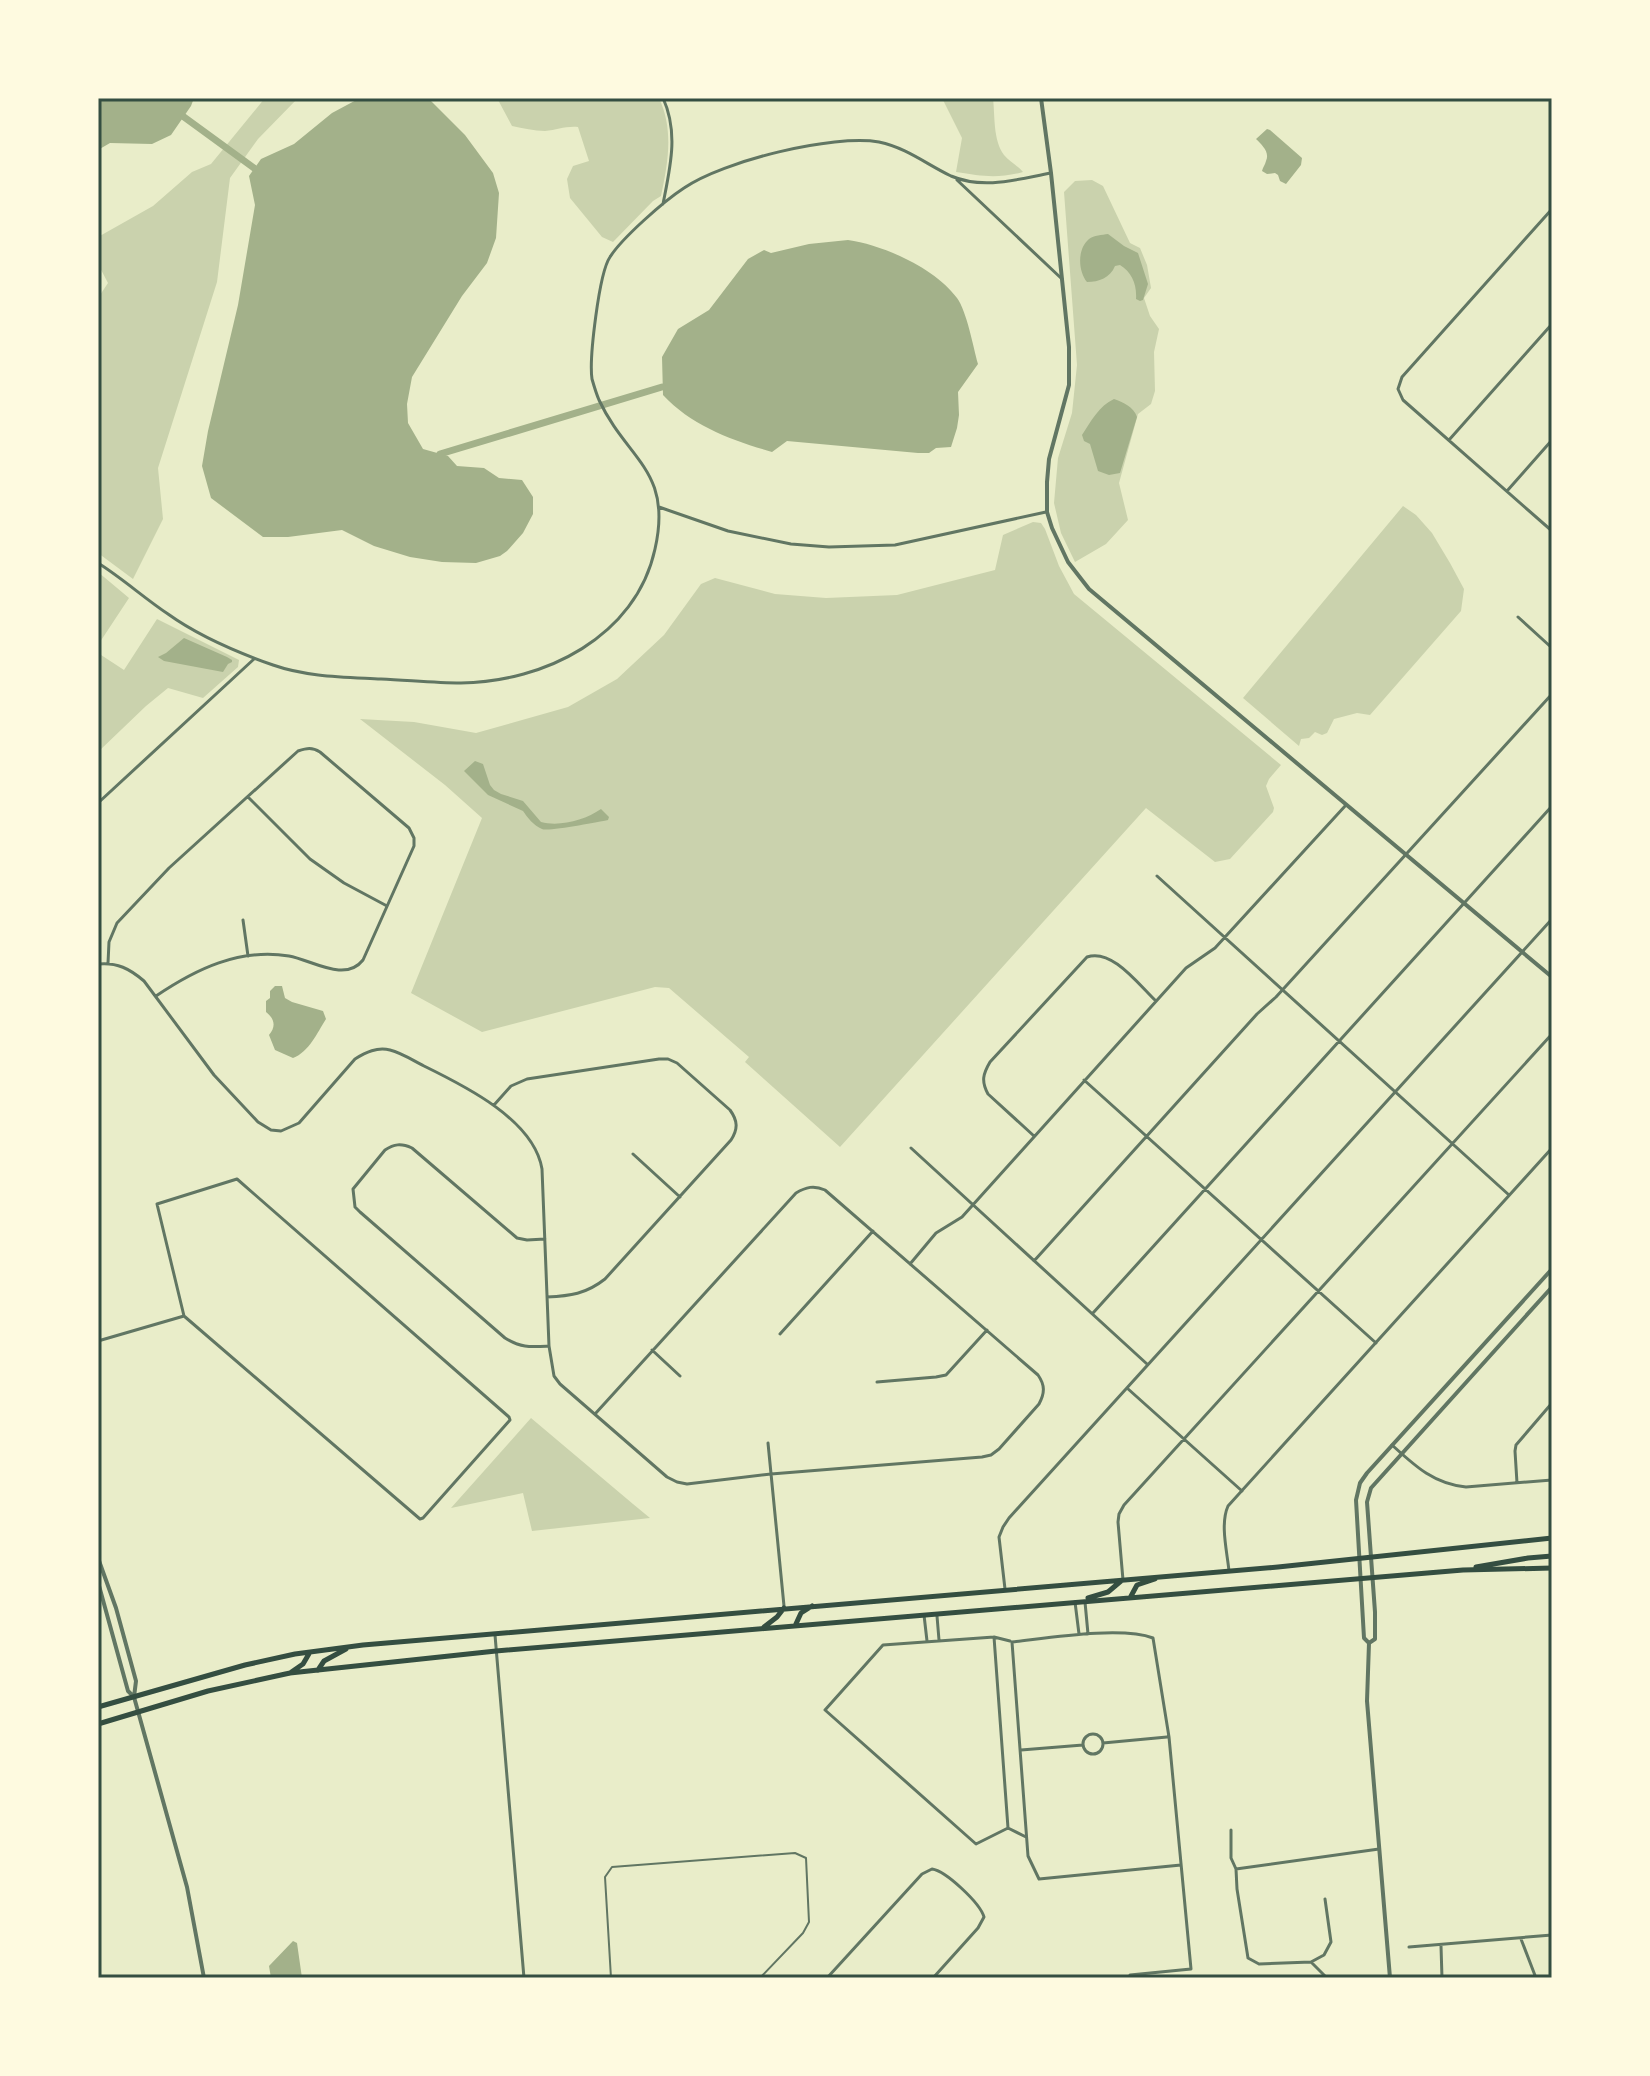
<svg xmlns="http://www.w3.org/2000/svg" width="1650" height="2076" font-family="'Alegreya Sans',sans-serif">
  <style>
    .green { fill: #cad2ad }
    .water { fill: #a3b18a }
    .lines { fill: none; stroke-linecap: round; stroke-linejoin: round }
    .canal { stroke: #a3b18a; stroke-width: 7 }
    .service { stroke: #617663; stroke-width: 2 }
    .minor { stroke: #617663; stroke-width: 3 }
    .tertiary { stroke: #617663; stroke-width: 4 }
    .primary { stroke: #344e41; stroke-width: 5 }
    .neatline { fill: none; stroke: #344e41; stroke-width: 3 }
  </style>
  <rect width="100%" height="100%" fill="#e9edc9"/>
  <path class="green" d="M 265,98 L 298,98 L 258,139 L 230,178 L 217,282 L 158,468 L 163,519 L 133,579 L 98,553 L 98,298 L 108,283 L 98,264 L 98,237 L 153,206 L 192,172 L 211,164 Z
    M 497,98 L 659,98 C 674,130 668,163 661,196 L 653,201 L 613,242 L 602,237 L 570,198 L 567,179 L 573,166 L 589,161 L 578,127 C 565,126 557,130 545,131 C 534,131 523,128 512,126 Z
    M 942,98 L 993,98 C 995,116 993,140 1004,155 C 1010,162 1018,166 1023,172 C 996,179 982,176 956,172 L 962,138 Z
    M 1092,180 L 1103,186 L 1130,243 L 1140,248 L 1147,265 L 1151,288 L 1144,298 L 1150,316 L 1159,329 L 1154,352 L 1155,391 L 1151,404 L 1138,414 L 1119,483 L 1128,520 L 1106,544 L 1075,562 L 1061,533 L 1054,503 L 1058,458 L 1072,413 L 1077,365 L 1064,192 L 1075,181 Z
    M 1403,506 L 1416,515 L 1432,533 L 1450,563 L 1464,589 L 1461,611 L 1370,715 L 1357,713 L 1334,719 L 1327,733 L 1322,735 L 1315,732 L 1309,738 L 1301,739 L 1299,746 L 1243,698 Z
    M 1033,522 L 1041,523 L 1045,529 L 1059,566 L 1074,594 L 1281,765 L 1269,779 L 1266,786 L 1274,808 L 1273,812 L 1230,859 L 1215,862 L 1146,808 L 840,1147 L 745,1062 L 749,1057 L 669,988 L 655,987 L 482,1032 L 411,993 L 482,818 L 445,785 L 360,719 L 414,722 L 476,733 L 568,707 L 617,679 L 664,635 L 701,584 L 715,578 L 775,594 L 826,598 L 897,595 L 995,570 L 1003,535 Z
    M 98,572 L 129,598 L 98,645 Z
    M 157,619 L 239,660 L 238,667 L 203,698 L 168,688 L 146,706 L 98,752 L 98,653 L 124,670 Z
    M 531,1418 L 633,1504 L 650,1518 L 532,1531 L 523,1493 L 451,1508 Z"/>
  <path class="water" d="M 98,98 L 194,98 L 191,106 L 171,135 L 152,144 L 110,143 L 98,150 Z
    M 360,98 C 383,100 406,97 429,99 L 465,135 L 493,173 L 499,193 L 496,238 L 487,263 L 462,296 L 412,377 L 407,404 L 408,423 L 423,449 L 448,456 L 457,466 L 484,468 L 499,478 L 522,480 L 533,497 L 533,514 L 523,533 L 507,551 L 500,556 L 476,563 L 442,562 L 410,557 L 374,546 L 342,530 L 288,537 L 263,537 L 211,498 L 202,466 L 208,431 L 238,305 L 255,205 L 249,176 L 261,159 L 294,144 L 332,113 Z
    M 1267,129 L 1270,130 L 1302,158 L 1301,165 L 1286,184 L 1280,181 L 1278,175 L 1275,173 L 1267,174 L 1262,171 C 1263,167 1265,165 1266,161 C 1270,152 1262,145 1256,139 Z
    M 1108,234 L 1124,246 L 1138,253 L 1148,284 L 1143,300 L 1140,301 L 1136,299 C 1137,285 1132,272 1120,265 L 1115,266 C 1110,278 1099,282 1087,282 C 1078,271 1077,249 1089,239 C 1094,235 1102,235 1108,234 Z
    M 848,240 C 883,245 935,268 957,298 C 967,312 973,346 978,364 L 958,392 L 959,415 L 957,428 L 951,447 L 936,448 L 929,453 L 918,453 L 787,441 L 772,452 C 731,440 692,426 663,395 L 662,357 L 678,329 L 709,310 L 748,259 L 764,250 L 771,253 L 809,244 Z
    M 1114,399 C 1123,402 1134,407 1137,417 L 1120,473 L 1109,475 L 1098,471 L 1090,444 L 1084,441 L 1082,435 C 1091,421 1099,406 1114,399 Z
    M 184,638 L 227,657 L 232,660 L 232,662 L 228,664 L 223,672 L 164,661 L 158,657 L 166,653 Z
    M 475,761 L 483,764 L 490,785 L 494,790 L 501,794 L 523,801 L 541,822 C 560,827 585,820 601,809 L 609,817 L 608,820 C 598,822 547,832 542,829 C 534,826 527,817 523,811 L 488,795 L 464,771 Z
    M 275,986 L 282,986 L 285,998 L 292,1002 L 323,1011 L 326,1019 C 317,1033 309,1052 293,1058 L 275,1050 L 269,1035 C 276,1027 275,1019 266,1012 L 266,1001 L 270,998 L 270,991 Z
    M 293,1941 L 297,1943 L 302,1978 L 271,1978 L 269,1966 Z"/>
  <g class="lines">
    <path class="canal" d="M 184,117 L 254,168
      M 440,454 L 662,387"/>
    <path class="service" d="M 611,1978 L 605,1877 L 612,1867 L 795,1853 L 806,1858 L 809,1922 L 803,1933 L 760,1978"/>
    <path class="minor" d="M 957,180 L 1062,279
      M 663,204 C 670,168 679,133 663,98
      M 1552,209 L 1402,377 L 1398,389 L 1403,400 L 1552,531
      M 1449,440 L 1552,324
      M 1507,491 L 1552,440
      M 659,507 L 728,531 L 791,544 L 829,547 L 895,545 L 1046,512
      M 98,563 C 122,578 144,598 168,614 C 200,637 236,652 273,665 C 307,677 345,677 381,679 C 407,680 434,683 461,683 C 544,682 636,637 655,549 C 673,470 627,460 599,400 C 596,393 594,386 592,379 C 589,359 599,273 610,257 C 622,238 664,201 684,188 C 723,161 833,134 879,142 C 907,148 926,164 951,176 C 984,190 1018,179 1051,173
      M 1518,617 L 1552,648
      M 248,797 L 310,859 L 344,883 L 387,906
      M 98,803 L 254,659
      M 1157,876 L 1509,1195
      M 243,920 L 248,956
      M 108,963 L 109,942 L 117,923 L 169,868 L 298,751 C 307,748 312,747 320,752 L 409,828 L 414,838 L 414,846 L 363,960 C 345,983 312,960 289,956 C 239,948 196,969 156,996
      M 98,964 C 117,962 130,969 144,981 L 214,1075 L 258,1122 L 271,1130 L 281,1131 L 299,1123 L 355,1059 C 366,1052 377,1047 390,1050 C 402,1053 414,1061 424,1066 C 465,1086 534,1120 542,1169 L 549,1346 L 554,1376 L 560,1384 L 667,1477 L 677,1482 L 687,1484 L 771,1474 L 982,1457 L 991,1455 L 999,1449 L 1039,1404 C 1045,1393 1045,1385 1038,1375 L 825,1190 C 814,1185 806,1187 796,1193 L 595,1414
      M 1084,1080 L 1376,1343
      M 494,1105 L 511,1086 L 527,1079 L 659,1059 L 668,1059 L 677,1063 L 730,1110 C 738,1121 738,1129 731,1140 L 605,1279 C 586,1294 570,1296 547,1297
      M 1034,1136 L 988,1094 C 981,1081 983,1074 990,1062 L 1087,957 C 1112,948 1139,985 1156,1001
      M 911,1148 L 1147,1364
      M 633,1154 L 680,1197
      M 545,1239 L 527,1240 L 517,1238 L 412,1148 C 401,1143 394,1144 385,1150 L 353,1189 L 355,1207 L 360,1212 L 505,1338 C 521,1348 530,1347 549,1346
      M 1034,1261 L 1257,1014 L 1276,997 L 1552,694
      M 910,1264 L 936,1233 L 962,1217 L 1186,968 L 1215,948 L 1346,805
      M 1093,1313 L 1552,806
      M 780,1334 L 873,1231
      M 98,1341 L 184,1316 L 420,1519 L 423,1518 L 510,1420 L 509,1417 L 237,1179 L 157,1204 L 184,1316
      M 652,1350 L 680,1376
      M 877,1382 L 936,1377 L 946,1375 L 987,1330
      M 1127,1388 L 1242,1491
      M 768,1443 L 784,1606
      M 1392,1445 C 1415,1466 1434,1484 1466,1487 L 1552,1480
      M 1517,1483 L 1515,1451 L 1516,1445 L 1552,1403
      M 1229,1571 C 1227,1551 1220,1524 1228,1506 L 1552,1148
      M 1123,1580 L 1118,1522 L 1119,1514 L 1124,1505 L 1552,1034
      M 1005,1589 L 999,1537 L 1003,1527 L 1009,1518 L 1552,919
      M 1075,1602 L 1079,1634
      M 1085,1602 L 1088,1634
      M 924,1615 L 927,1641
      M 937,1616 L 939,1640
      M 495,1635 L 524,1978
      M 994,1637 L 1008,1828 L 976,1844 L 825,1710 L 883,1645 Z
      M 994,1637 L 1010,1641
      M1083 1744a10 10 0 1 1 20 0a10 10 0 1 1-20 0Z
      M 1103,1743 L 1167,1737
      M 1021,1750 L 1083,1745
      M 1008,1828 L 1026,1837
      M 1231,1830 L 1231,1858 L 1236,1869
      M 1521,1939 L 1536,1978
      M 1441,1946 L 1442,1978
      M 1409,1947 L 1552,1935
      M 1311,1962 L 1324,1955 L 1331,1942 L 1325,1899
      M 1130,1975 L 1191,1969 L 1169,1737 L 1153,1638 C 1121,1626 1048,1638 1012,1642 L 1028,1856 L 1039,1879 L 1181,1865
      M 827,1978 L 922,1874 L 932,1869 C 946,1871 980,1903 984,1917 L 978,1928 L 933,1978
      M 1327,1978 L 1311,1962 L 1259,1964 L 1248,1958 L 1237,1889 L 1236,1869 L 1379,1849"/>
    <path class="tertiary" d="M 1041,98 L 1051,173 L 1069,347 L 1069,385 L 1049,459 L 1047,482 L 1047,512 L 1052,528 L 1068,562 L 1089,589 L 1552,977
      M 98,1558 L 116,1608 L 136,1681 L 134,1697 L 187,1887 L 204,1978
      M 98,1582 L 128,1691 L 134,1697
      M 1369,1643 L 1375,1639 L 1375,1612 L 1367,1502 L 1371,1488 L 1552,1287
      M 1390,1978 L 1367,1701 L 1369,1643 L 1364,1638 L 1356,1500 L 1360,1483 L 1367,1473 L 1552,1269"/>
    <path class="primary" d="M 1476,1567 L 1528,1558 L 1552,1556
      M 1088,1598 L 1108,1592 L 1121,1581
      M 1130,1598 L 1137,1585 L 1155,1579
      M 795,1626 L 801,1613 L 812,1606
      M 764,1627 L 777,1617 L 784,1608
      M 318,1670 L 324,1661 L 346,1649
      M 290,1673 L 303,1664 L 310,1652
      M 98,1707 L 245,1665 L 295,1654 L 363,1645 L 1278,1567 L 1552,1538
      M 98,1724 L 208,1691 L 290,1673 L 496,1651 L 1463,1570 L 1552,1568"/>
  </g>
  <rect width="1650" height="2076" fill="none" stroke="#fefae0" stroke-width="200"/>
  <rect x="100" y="100" width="1450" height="1876" class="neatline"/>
</svg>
